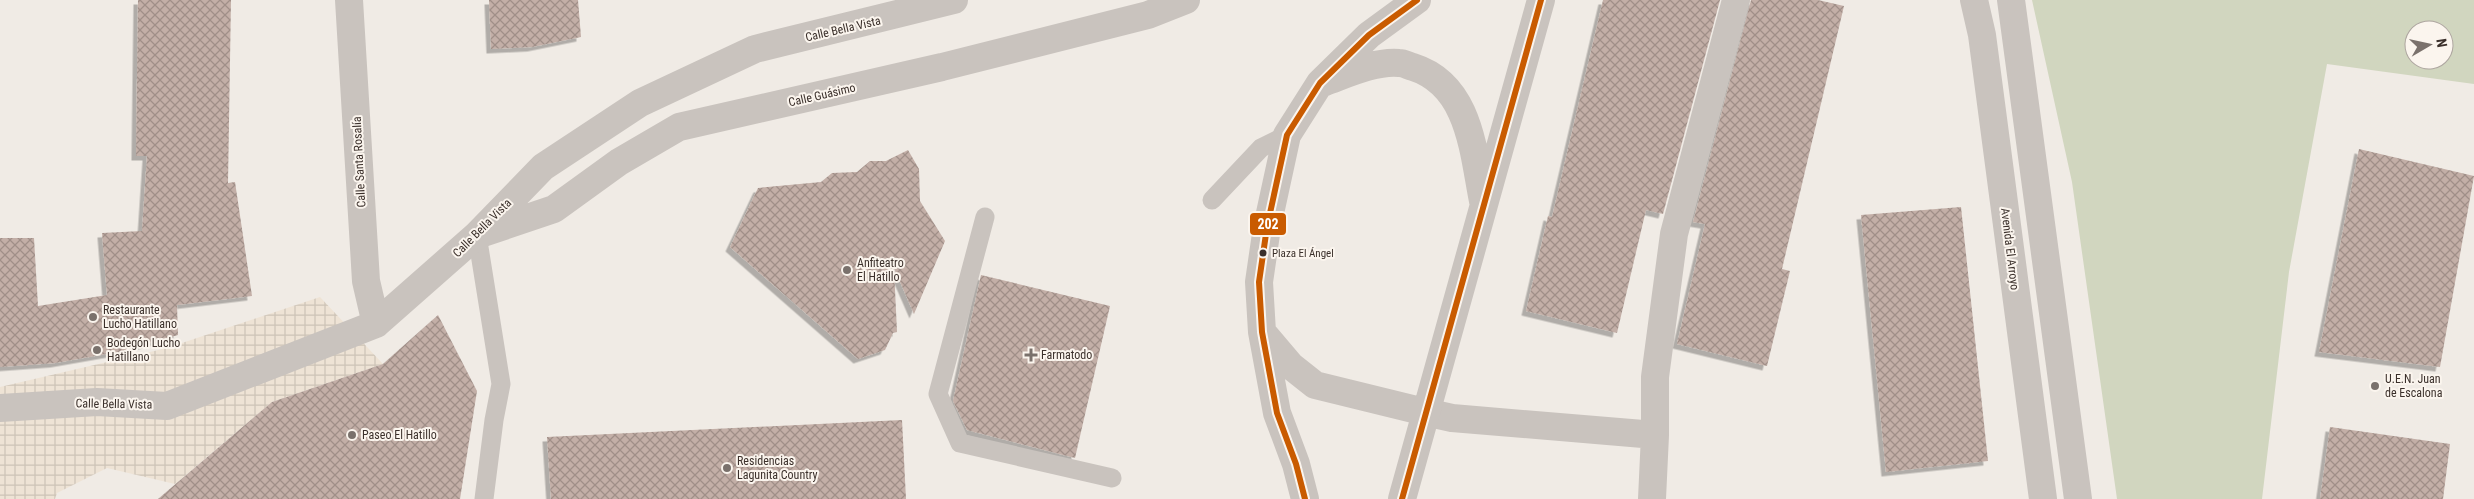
<svg xmlns="http://www.w3.org/2000/svg" width="2474" height="499" font-family="'Roboto Condensed',sans-serif">
  <style>
    .green { fill: #d1d6bf; fill-rule: evenodd }
    .plaza { fill: url(#plaza-grid) }
    .building { fill: url(#building-cross-hatch); filter: url(#shadow) }
    .lines { fill: none; stroke-linecap: round; stroke-linejoin: round }
    .service { stroke: #c9c3be; stroke-width: 19 }
    .minor { stroke: #c9c3be; stroke-width: 28 }
    .tertiary { stroke: #c9c3be; stroke-width: 28 }
    .bus-1-casing { stroke: #fbf5ee; stroke-width: 10 }
    .bus-1 { stroke: #c95b00; stroke-width: 6 }
    .bus-dot { fill: #3b302b; stroke: #fbf5ee; stroke-width: 2 }
    .poi-dot { fill: #7a716c; stroke: #fbf5ee; stroke-width: 2 }
    .labels { text-anchor: middle; dominant-baseline: central; stroke-width: 4; stroke-linejoin: round; paint-order: stroke }
    .bus-label { font-size: 11px; fill: #3b302b; stroke: #fbf5ee; text-anchor: start }
    .street-label { font-size: 12px; fill: #3b302b; stroke: #fbf5ee }
    .poi-label { font-size: 12px; fill: #3b302b; stroke: #fbf5ee; text-anchor: start }
    .line-badge { stroke: #fbf5ee; stroke-width: 2 }
    .badge-label { font-size: 14px; text-anchor: middle; font-weight: bold; fill: #fff }
  </style>
  <defs>
    <pattern id="plaza-grid" width="8" height="8" patternUnits="userSpaceOnUse" patternTransform="scale(1.25)"><rect width="8" height="8" fill="#eee3d5"/><path d="M0 4h8M4 0v8" fill="none" stroke="#cdc3b7"/></pattern>
    <pattern id="building-cross-hatch" width="8" height="8" patternUnits="userSpaceOnUse" patternTransform="scale(1.25)"><rect width="8" height="8" fill="#c3afa7"/><path d="M0 0l8 8M0 8l8-8" fill="none" stroke="#a08f88"/></pattern>
    <filter id="shadow"><feDropShadow dx="-4.5" dy="4.5" stdDeviation="0" flood-color="#0004"/></filter>
  </defs>
  <rect width="100%" height="100%" fill="#f0ebe5"/>
  <path class="green" d="M 2032,0 L 2474,0 L 2474,84 L 2327,64 L 2289,272 L 2262,499 L 2117,499 L 2072,182 ZM 2414,30 L 2444,30 L 2444,60 L 2414,60 Z"/>
  <path class="plaza" d="M 320,297 L 383,364 L 272,402 L 175,484 L 107,468 L 57,493 L 55,499 L 0,499 L 0,387 L 167,348 Z"/>
  <path class="building" d="M 138,0 L 231,0 L 228,183 L 235,182 L 252,296 L 177,305 L 178,335 L 118,352 L 55,363 L 0,367 L 0,238 L 34,238 L 38,306 L 107,295 L 102,233 L 142,231 L 147,156 L 136,156 Z
    M 489,0 L 578,0 L 581,37 L 532,47 L 491,49 Z
    M 1603,0 L 1720,0 L 1663,214 L 1646,210 L 1617,333 L 1526,311 L 1548,216 L 1552,217 Z
    M 1751,0 L 1818,0 L 1844,6 L 1782,269 L 1790,271 L 1767,366 L 1677,344 L 1705,224 L 1693,222 Z
    M 2359,149 L 2474,176 L 2440,367 L 2319,352 Z
    M 908,150 L 919,169 L 920,201 L 945,241 L 914,314 L 894,268 L 897,332 L 893,333 L 885,350 L 858,359 L 730,247 L 758,188 L 821,182 L 832,173 L 857,172 L 870,161 L 886,161 Z
    M 1961,207 L 1988,461 L 1886,472 L 1861,215 Z
    M 981,275 L 1110,306 L 1075,458 L 967,430 L 953,401 Z
    M 438,315 L 477,391 L 460,499 L 158,499 L 272,402 L 383,364 Z
    M 902,420 L 906,499 L 551,499 L 547,437 Z
    M 2330,427 L 2450,444 L 2443,499 L 2320,499 Z"/>
  <g class="lines">
    <path class="service" d="M 1212,200 L 1261,148 L 1287,135
      M 985,217 L 938,394 L 960,443 L 1112,478
      M 477,235 L 501,384 L 494,420 L 484,499"/>
    <path class="minor" d="M 349,0 L 366,281 L 376,324
      M 1974,0 L 1982,35 L 2043,499
      M 2011,0 L 2078,499
      M 480,234 L 554,209 L 619,162 L 679,127 L 942,67 L 1148,15 L 1186,0
      M 0,408 L 97,402 L 167,406 L 376,324 L 477,235 L 543,167 L 640,103 L 755,49 L 954,0
      M 1425,412 L 1452,418 L 1655,435
      M 1652,499 L 1655,435 L 1655,377 L 1674,234 L 1736,0"/>
    <path class="tertiary" d="M 1325,82 C 1347,74 1375,61 1399,63 C 1404,63 1409,66 1413,67 C 1470,85 1473,151 1483,201
      M 1263,333 L 1291,366 L 1315,385 L 1425,412
      M 1305,499 L 1296,464 L 1277,413 L 1262,332 L 1259,282 L 1267,227 L 1287,135 L 1320,83 L 1369,35 L 1417,0
      M 1402,499 L 1541,0"/>
    <defs>
      <path id="bus-1" d="M 1305,499 L 1296,464 L 1277,413 L 1262,332 L 1259,282 L 1267,227 L 1287,135 L 1320,83 L 1369,35 L 1417,0
        M 1402,499 L 1541,0"/>
    </defs>
    <use href="#bus-1" class="bus-1-casing"/>
    <use href="#bus-1" class="bus-1"/>
  </g>
  <circle class="bus-dot" cx="1263" cy="253" r="4.5"/>
  <g class="poi-dot">
    <circle cx="847" cy="270" r="5"/>
    <circle cx="93" cy="317" r="5"/>
    <circle cx="97" cy="350" r="5"/>
    <path d="M1028.5 347.5h5v5h5v5h-5v5h-5v-5h-5v-5h5z"/>
    <circle cx="2375" cy="386" r="5"/>
    <circle cx="352" cy="435" r="5"/>
    <circle cx="727" cy="468" r="5"/>
  </g>
  <g class="labels">
    <g class="bus-label">
      <text x="1272" y="253">Plaza El Ángel</text>
    </g>
    <g class="street-label">
      <text transform="translate(843 29) rotate(-13)">Calle Bella Vista</text>
      <text transform="translate(822 95) rotate(-13)">Calle Guásimo</text>
      <text transform="translate(359 162) rotate(-93)">Calle Santa Rosalía</text>
      <text transform="translate(482 228) rotate(-45)">Calle Bella Vista</text>
      <text transform="translate(2010 249) rotate(83)">Avenida El Arroyo</text>
      <text transform="translate(114 404) rotate(1)">Calle Bella Vista</text>
    </g>
    <g class="poi-label">
      <text x="857" y="263">Anfiteatro<tspan x="857" dy="14">El Hatillo</tspan></text>
      <text x="103" y="310">Restaurante<tspan x="103" dy="14">Lucho Hatillano</tspan></text>
      <text x="107" y="343">Bodegón Lucho<tspan x="107" dy="14">Hatillano</tspan></text>
      <text x="1041" y="355">Farmatodo</text>
      <text x="2385" y="379">U.E.N. Juan<tspan x="2385" dy="14">de Escalona</tspan></text>
      <text x="362" y="435">Paseo El Hatillo</text>
      <text x="737" y="461">Residencias<tspan x="737" dy="14">Lagunita Country</tspan></text>
    </g>
  </g>
  <rect class="line-badge" x="1249" y="212" width="38" height="24" rx="5" fill="#c95b00"/>
  <g class="badge-label">
    <text x="1268" y="229">202</text>
  </g>
  <g transform="translate(2429 45) rotate(81)"><circle r="24" fill="#fbf5ee" stroke="#aea6a0"/>
  <path d="M0-4L9 19L0 12L-9 19Z" fill="#7a716c"/>
  <text y="-8" font-size="14" font-weight="bold" text-anchor="middle" fill="#3b302b">N</text>
  </g>
</svg>
